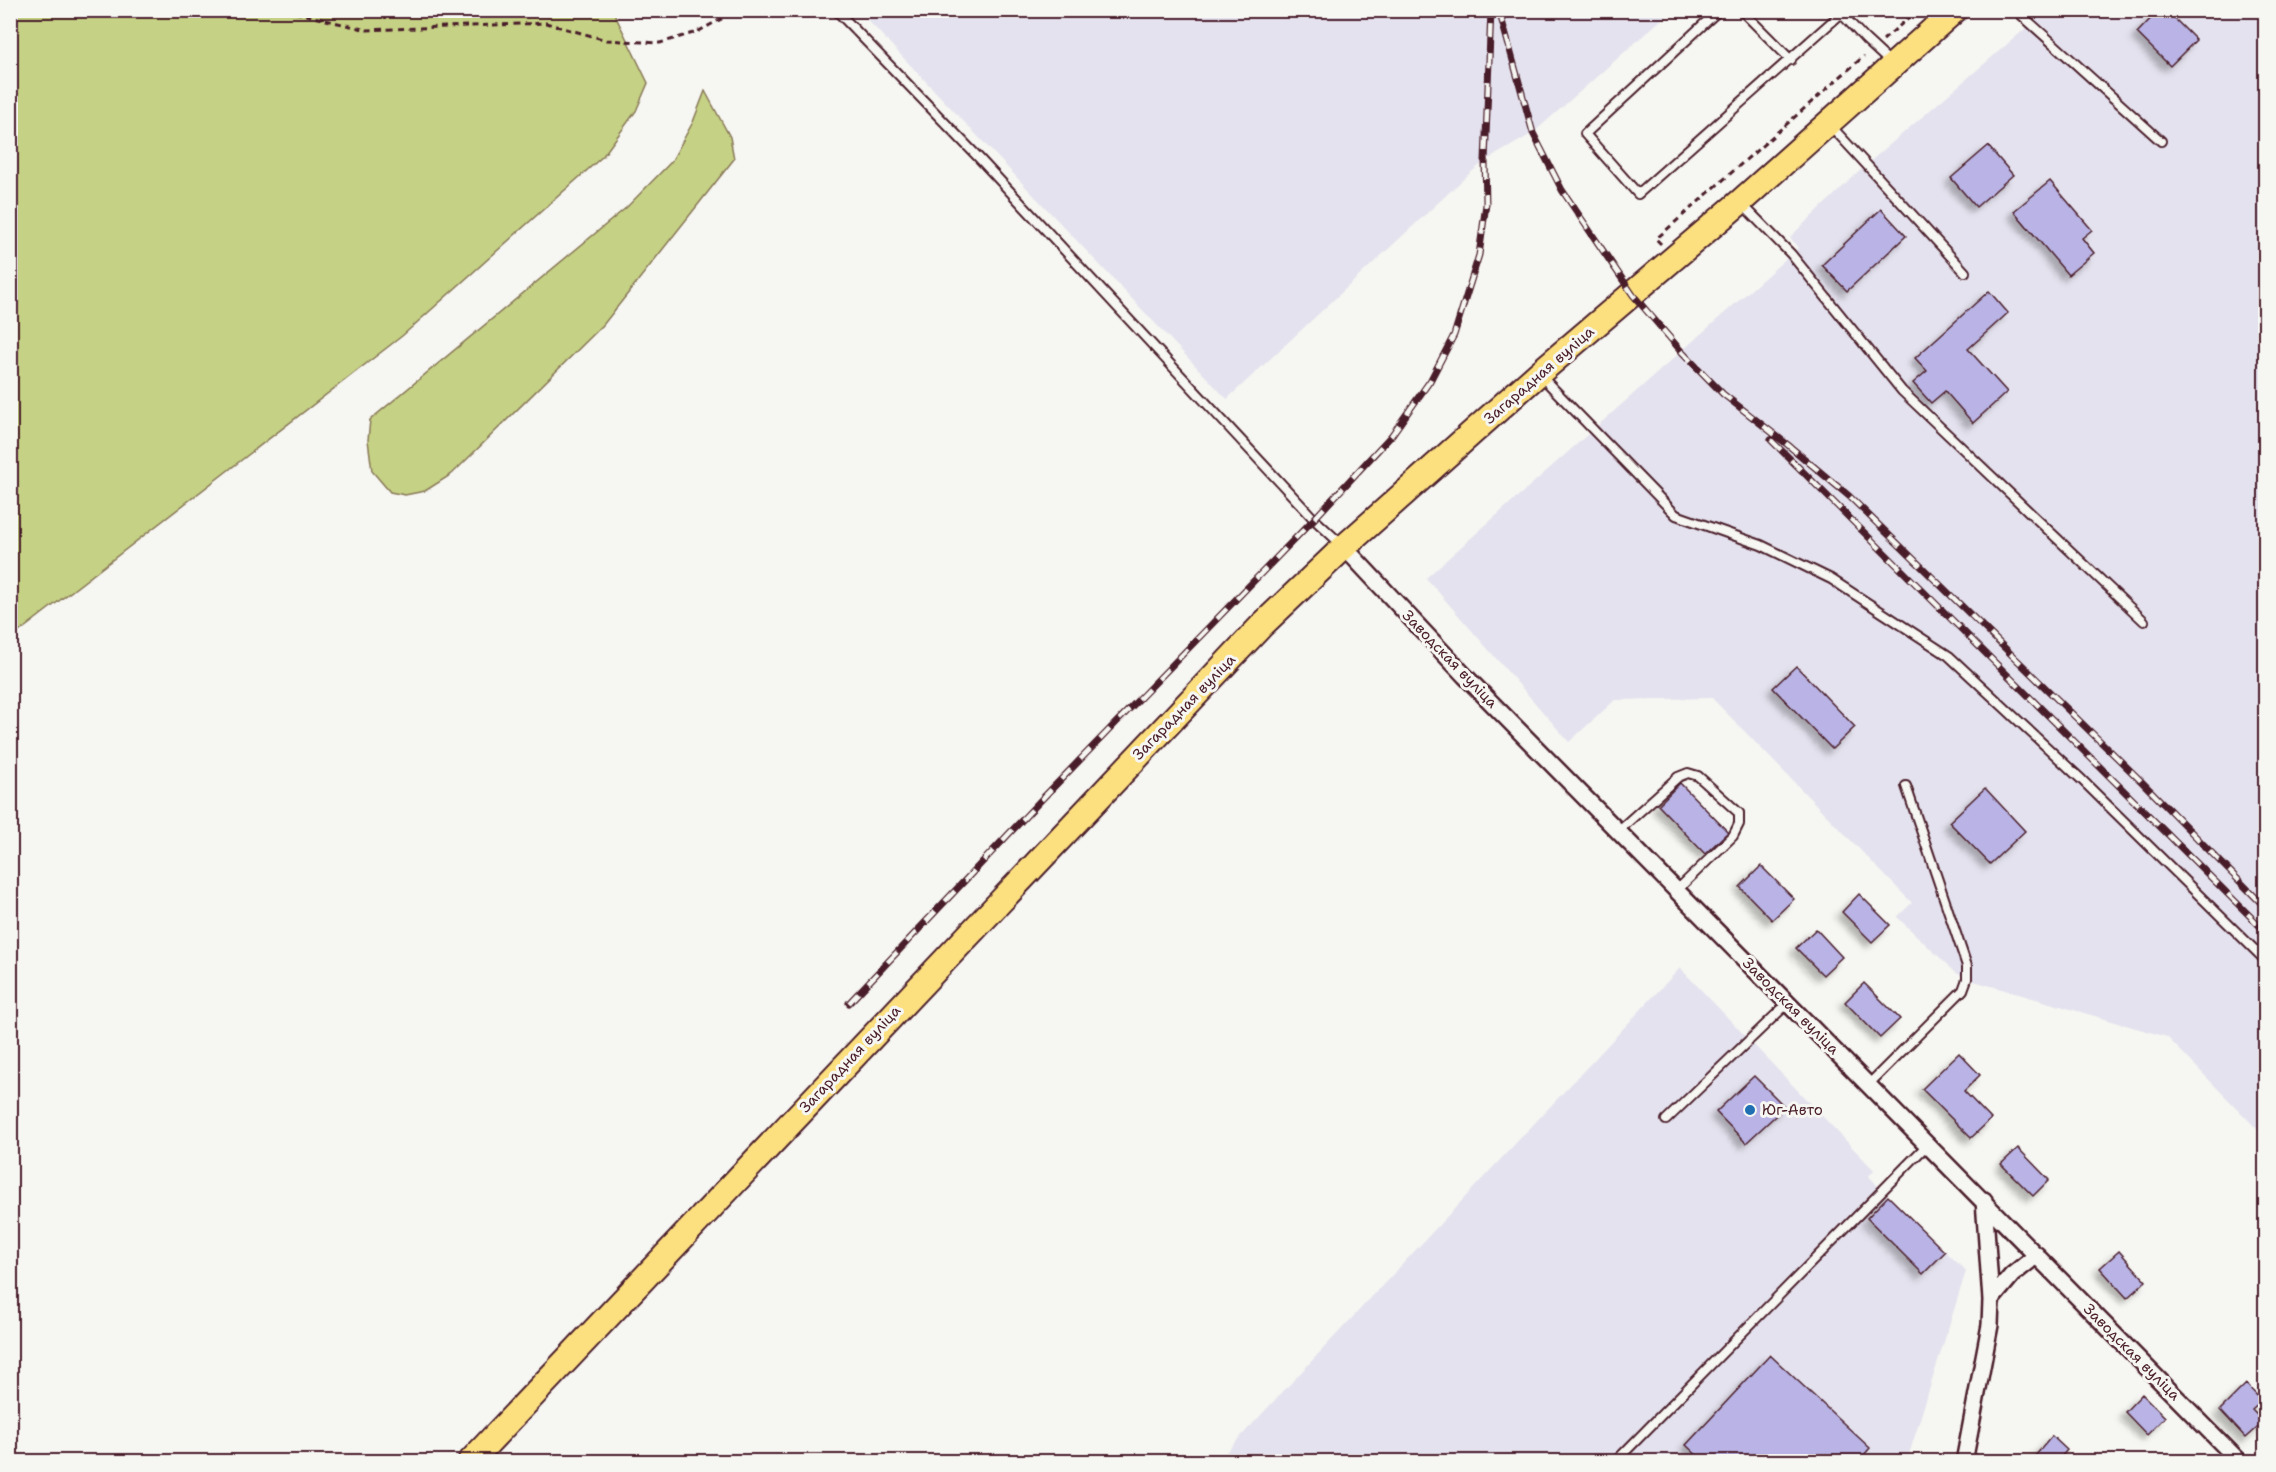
<svg xmlns="http://www.w3.org/2000/svg" width="2276" height="1472" font-family="'Shantell Sans',sans-serif">
  <style>
    .built { fill: #e4e2ee }
    .green { fill: #c5d184; stroke: #887858; stroke-width: 1.5 }
    .building { fill: #b9b4e5; stroke: #4a1f2b; stroke-width: 1.5; filter: url(#shadow) }
    .lines { fill: none; stroke-linecap: round; stroke-linejoin: round }
    .lane-casing { stroke: #4a1f2b; stroke-width: 12 }
    .street-casing { stroke: #4a1f2b; stroke-width: 20 }
    .primary-casing { stroke: #4a1f2b; stroke-width: 28 }
    .path { stroke: #4a1f2b; stroke-width: 3; stroke-dasharray: 6 4.5; stroke-linecap: butt }
    .lane { stroke: #f6f6f2; stroke-width: 8 }
    .street { stroke: #f6f6f2; stroke-width: 15 }
    .primary { stroke: #fce080; stroke-width: 24 }
    .rail-casing { stroke: #4a1f2b; stroke-width: 7 }
    .rail { stroke: #f6f6f2; stroke-width: 4.5; stroke-dasharray: 14; stroke-linecap: butt }
    .poi-dot { fill: #1f6fb2; stroke: #f6f6f2; stroke-width: 2 }
    .labels { text-anchor: middle; dominant-baseline: central; stroke-width: 6; stroke-linejoin: round; paint-order: stroke }
    .street-label { font-size: 15px; fill: #4a1f2b; stroke: #f6f6f2 }
    .poi-label { font-size: 15px; fill: #4a1f2b; stroke: #f6f6f2; text-anchor: start }
  </style>
  <defs>
    <filter id="shadow"><feDropShadow dx="-5.5" dy="5.5" stdDeviation="3" flood-color="#0004"/></filter>
  </defs>
  <rect width="100%" height="100%" fill="#f6f6f2"/>
  <filter id="ink" filterUnits="userSpaceOnUse"><feTurbulence type="fractalNoise" baseFrequency=".0167" numOctaves="2"/><feDisplacementMap in="SourceGraphic" scale="12" xChannelSelector="R" yChannelSelector="G"/><feConvolveMatrix kernelMatrix="1 2 1 2 8 2 1 2 1" color-interpolation-filters="sRGB"/></filter>
  <g filter="url(#ink)">
    <path class="built" d="M 859,11 L 1671,11 L 1533,133 L 1485,161 L 1469,174 L 1227,399 Z
      M 2046,11 L 2265,11 L 2265,1137 L 2167,1037 L 1967,979 L 1955,972 L 1897,917 L 1912,903 L 1712,698 L 1615,700 L 1569,742 L 1426,578 L 1798,248 L 1790,237 L 1866,165 Z
      M 1680,968 L 1874,1170 L 1869,1176 L 1881,1190 L 1966,1271 L 1907,1461 L 1217,1462 Z"/>
    <path class="green" d="M 11,10 L 613,11 L 648,83 L 636,111 L 603,156 L 402,336 L 11,638 Z
      M 705,91 L 730,137 L 734,159 L 603,325 L 452,474 L 425,491 L 405,495 L 390,492 L 372,471 L 368,440 L 370,420 L 627,207 L 671,162 L 693,122 Z"/>
    <path class="building" d="M 2159,10 L 2166,10 L 2196,40 L 2170,66 L 2137,33 Z
      M 1988,146 L 2013,175 L 1976,207 L 1951,178 Z
      M 2050,181 L 2092,230 L 2082,238 L 2094,253 L 2068,275 L 2014,211 Z
      M 1881,209 L 1906,236 L 1847,291 L 1822,265 Z
      M 1989,291 L 2008,313 L 1968,349 L 2007,392 L 1973,423 L 1945,391 L 1931,403 L 1913,383 L 1927,371 L 1915,358 Z
      M 1796,666 L 1855,727 L 1832,749 L 1773,688 Z
      M 1680,783 L 1728,832 L 1705,854 L 1658,805 Z
      M 1985,788 L 2025,831 L 1990,864 L 1949,822 Z
      M 1761,866 L 1794,899 L 1772,920 L 1740,887 Z
      M 1859,894 L 1890,925 L 1872,942 L 1842,912 Z
      M 1816,929 L 1842,957 L 1823,975 L 1796,948 Z
      M 1864,983 L 1900,1019 L 1880,1038 L 1845,1002 Z
      M 1959,1053 L 1980,1075 L 1964,1091 L 1991,1119 L 1971,1138 L 1922,1089 Z
      M 1754,1076 L 1785,1107 L 1746,1143 L 1716,1112 Z
      M 2018,1148 L 2049,1180 L 2033,1196 L 2001,1164 Z
      M 1888,1196 L 1945,1252 L 1923,1274 L 1867,1218 Z
      M 2119,1251 L 2146,1281 L 2127,1298 L 2100,1268 Z
      M 1770,1355 L 1870,1448 L 1858,1462 L 1704,1462 L 1686,1445 Z
      M 2246,1384 L 2262,1401 L 2252,1410 L 2264,1422 L 2246,1438 L 2220,1410 Z
      M 2142,1394 L 2165,1417 L 2147,1435 L 2125,1412 Z
      M 2052,1436 L 2067,1450 L 2057,1462 L 2030,1462 Z"/>
    <g class="lines">
      <defs>
        <path id="lane" d="M 836,10 L 978,157 L 1314,519 L 1342,545
          M 1719,10 L 1585,134 L 1638,194 L 1845,10
          M 1741,10 L 1791,60
          M 1839,11 L 1865,39 L 1892,64
          M 2017,11 L 2161,141
          M 1830,125 L 1965,272
          M 1742,204 L 1791,254 L 1902,391 L 2144,621
          M 1540,375 L 1676,515 L 1761,545 L 1831,579 L 1949,656 L 2082,780 L 2266,961
          M 1618,831 L 1678,777 L 1688,773 L 1698,776 L 1739,813 L 1739,824 L 1733,836 L 1676,891
          M 1869,1084 L 1963,990 L 1967,979 L 1967,966 L 1906,786
          M 1666,1120 L 1788,1003
          M 1615,1462 L 1928,1144"/>
        <path id="street" d="M 1344,547 L 1465,676 L 2240,1462
          M 1991,1300 L 2012,1275 L 2037,1255
          M 1964,1462 L 1990,1325 L 1991,1300 L 1984,1200"/>
        <path id="primary" d="M 470,1462 L 1263,624 L 1344,547 L 1538,374 L 1740,202 L 1955,10"/>
      </defs>
      <use href="#lane" class="lane-casing"/>
      <use href="#street" class="street-casing"/>
      <use href="#primary" class="primary-casing"/>
      <path class="path" d="M 285,10 L 367,30 L 546,23 L 606,40 L 660,43 L 697,32 L 738,10
        M 1883,40 L 1918,10
        M 1661,244 L 1656,239 L 1864,56"/>
      <use href="#lane" class="lane"/>
      <use href="#street" class="street"/>
      <use href="#primary" class="primary"/>
      <defs>
        <path id="rail" d="M 1499,10 L 1533,133 L 1562,190 L 1633,295 L 1682,352 L 1723,394 L 1788,445 L 1849,496 L 2141,781 L 2266,908
          M 1771,440 L 2266,932
          M 849,1003 L 1040,801 L 1314,519 L 1391,436 L 1430,381 L 1454,335 L 1479,255 L 1486,204 L 1485,161 L 1491,10"/>
      </defs>
      <use href="#rail" class="rail-casing"/>
      <use href="#rail" class="rail"/>
    </g>
  </g>
  <circle class="poi-dot" cx="1750" cy="1110" r="6"/>
  <g class="labels">
    <g class="street-label">
      <text transform="translate(1539 375) rotate(-41)">Загарадная вуліца</text>
      <text transform="translate(1450 659) rotate(46)">Заводская вуліца</text>
      <text transform="translate(1184 707) rotate(-46)">Загарадная вуліца</text>
      <text transform="translate(1791 1006) rotate(45)">Заводская вуліца</text>
      <text transform="translate(850 1059) rotate(-47)">Загарадная вуліца</text>
      <text transform="translate(2132 1352) rotate(45)">Заводская вуліца</text>
    </g>
    <g class="poi-label">
      <text x="1762" y="1110">Юг-Авто</text>
    </g>
  </g>
  <rect width="2276" height="1472" fill="none" stroke="#f6f6f2" stroke-width="36"/>
  <rect x="18" y="18" width="2240" height="1436" fill="none" stroke="#4a1f2b" stroke-width="2" filter="url(#ink)"/>
</svg>
